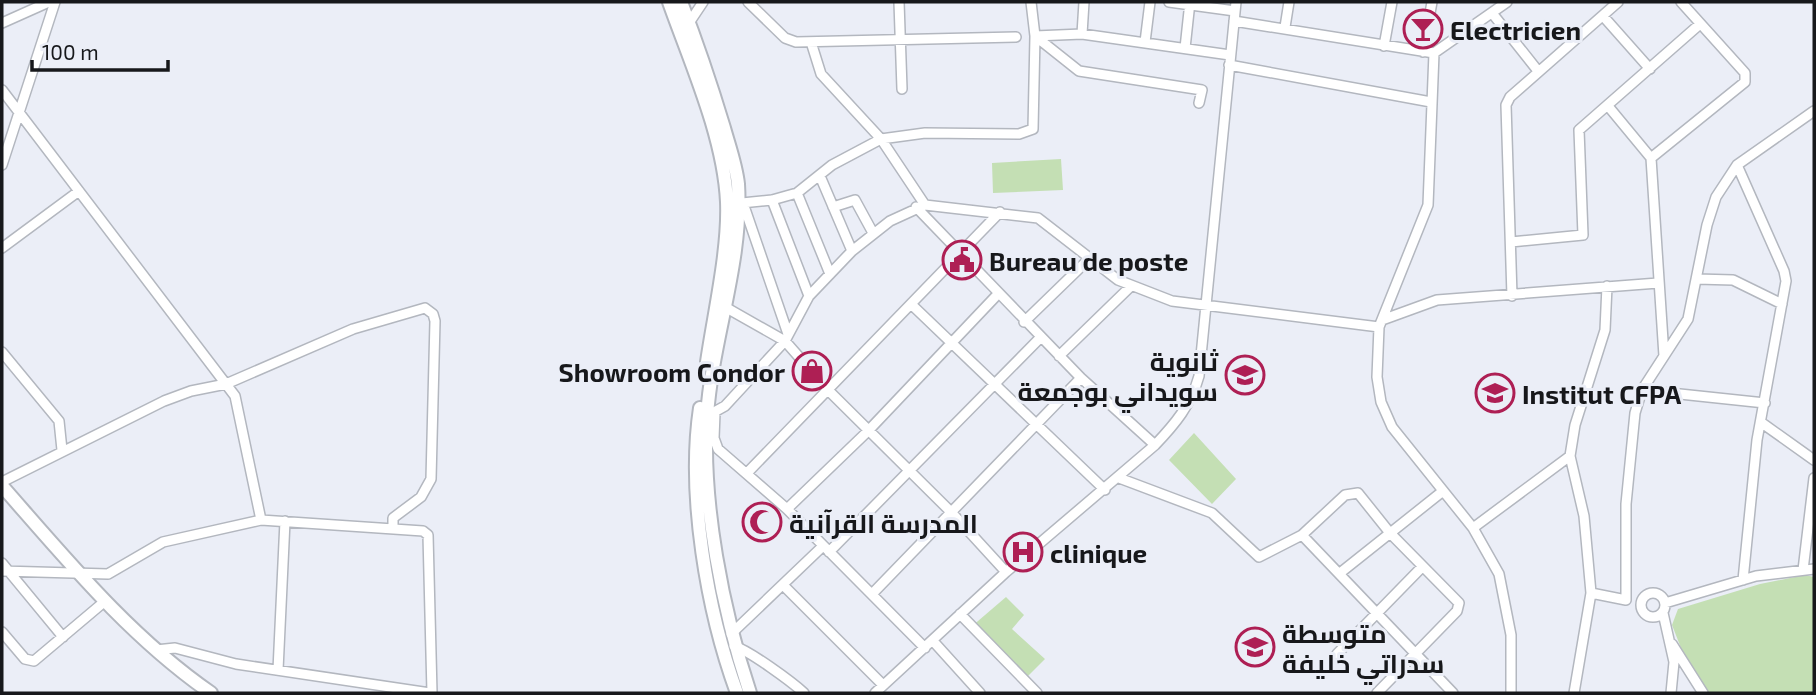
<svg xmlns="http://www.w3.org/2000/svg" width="1816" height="695" font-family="'Exo 2',Cairo,sans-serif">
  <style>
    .green { fill: #c4dfb4 }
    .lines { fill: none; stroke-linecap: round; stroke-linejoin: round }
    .minor-casing { stroke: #b3b7bf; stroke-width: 12 }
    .major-casing { stroke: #b3b7bf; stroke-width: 16 }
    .minor { stroke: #fff; stroke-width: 9 }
    .major { stroke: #fff; stroke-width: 12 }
    .labels { text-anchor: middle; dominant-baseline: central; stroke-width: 6; stroke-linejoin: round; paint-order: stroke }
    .poi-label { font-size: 26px; font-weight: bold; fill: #17181b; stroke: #ebeef7; text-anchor: start }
  </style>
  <rect width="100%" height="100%" fill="#ebeef7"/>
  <path class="green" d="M 1061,159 L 1063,190 L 993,193 L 992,163 Z
    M 1194,433 L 1236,479 L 1212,504 L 1169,460 Z
    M 1805,575 L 1814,577 L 1814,693 L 1709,693 L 1681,648 L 1672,625 L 1678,609 L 1760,584 Z
    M 1006,597 L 1024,615 L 1012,629 L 1045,659 L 1028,676 L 971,627 Z"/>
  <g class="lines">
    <defs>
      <path id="minor" d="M 748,2 L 785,38 L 796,42 L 1016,37
        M 899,2 L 902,89
        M 1169,2 L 1235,11
        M 1492,13 L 1538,71
        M 1603,16 L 1650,69
        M 1234,21 L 1434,53 L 1507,2
        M 2,23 L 49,2
        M 689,23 L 703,2
        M 1285,27 L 1289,2
        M 1082,34 L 1084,2
        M 811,42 L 821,74 L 881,139 L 925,205
        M 1145,42 L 1150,2
        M 1384,46 L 1392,2
        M 1185,48 L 1190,2
        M 1423,52 L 1432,2
        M 1434,53 L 1428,205 L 1379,327 L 1377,377 L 1381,402 L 1392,427 L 1473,528 L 1499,574 L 1511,635 L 1511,693
        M 1229,65 L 1431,102
        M 2,90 L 235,396 L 261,520
        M 1199,103 L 1202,90 L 1079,71 L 1035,36 L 1082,34 L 1230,55
        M 1608,106 L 1651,158 L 1745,82 L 1745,73 L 1681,2
        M 1651,158 L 1664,356
        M 2,165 L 55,2
        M 1737,165 L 1784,271 L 1786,281 L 1757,440 L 1743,580
        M 820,176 L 852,251
        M 797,193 L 830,274
        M 772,200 L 809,296
        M 743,203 L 788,334
        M 732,204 L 772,200 L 797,193 L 832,165 L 881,139 L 925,133 L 1019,134 L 1033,129 L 1035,36 L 1031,2
        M 833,207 L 855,200 L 873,233
        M 916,207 L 1081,378 L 1155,445
        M 1511,242 L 1583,235 L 1579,130 L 1700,24
        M 2,248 L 79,191
        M 1697,279 L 1733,280 L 1782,304
        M 1512,296 L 1506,105 L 1510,97 L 1618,2
        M 912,305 L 1105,490
        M 725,307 L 785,341 L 828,390 L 952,513 L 1006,572
        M 1382,320 L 1437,300 L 1658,283
        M 1024,322 L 1090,258
        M 2,352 L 59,421 L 62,450
        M 1059,356 L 1130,287
        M 1642,390 L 1765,403
        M 715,413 L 714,438 L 718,449 L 787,509 L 925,648
        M 707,416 L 725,406 L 785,341 L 809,296 L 852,251 L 890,221 L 925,205 L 1038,218 L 1118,280 L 1172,301 L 1379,327
        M 1762,423 L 1814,460
        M 1570,456 L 1584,516 L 1591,593 L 1574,693
        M 748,472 L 1000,212
        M 1119,478 L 1212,513 L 1259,557 L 1302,535 L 1345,495 L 1358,493 L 1390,533 L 1459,603 L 1457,611 L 1377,693
        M 2,482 L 164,401 L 191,391 L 226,384 L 353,329 L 425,308 L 433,314 L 435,321 L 431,479 L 421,497 L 393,518 L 393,528
        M 787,509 L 868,431 L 997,295
        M 1473,528 L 1570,456 L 1575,425 L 1605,330 L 1607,286
        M 1302,535 L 1453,693
        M 829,552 L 1040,338
        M 2,563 L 63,637
        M 1803,570 L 1814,478
        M 2,571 L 108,574 L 163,542 L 261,520 L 423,531 L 428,535 L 432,693
        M 1340,573 L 1443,491
        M 784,586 L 883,685
        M1641 605a12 12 0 1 1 24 0a12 12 0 1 1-24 0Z
        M 873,593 L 1081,378
        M 1591,593 L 1626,600 L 1626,504 L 1635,413 L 1642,390 L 1688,319 L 1707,225 L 1716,197 L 1737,165 L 1814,111
        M 1665,603 L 1756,576 L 1814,569
        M 1663,613 L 1674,662 L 1671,693
        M 960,614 L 1037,693
        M 2,632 L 25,659 L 34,661 L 104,602
        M 731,634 L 823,546
        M 933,641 L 980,693
        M 1672,644 L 1703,693
        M 734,646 C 750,651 792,682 804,693
        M 156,650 L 175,648 L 236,664 L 430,693
        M 1337,654 L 1422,567
        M 278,670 L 285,521
        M 875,693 L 1006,572 L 1155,445 C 1175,424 1191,405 1199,376 L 1236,2"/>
      <path id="major" d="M 669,2 C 691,64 724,137 727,202 C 729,250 714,314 707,362
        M 681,2 C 697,43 711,85 724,128 C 729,146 736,165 738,184 C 743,262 712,339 707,416 C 701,502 723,612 750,693
        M 700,408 C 687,495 707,611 737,693
        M 2,486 C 67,560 130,637 211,693"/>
    </defs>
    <use href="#minor" class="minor-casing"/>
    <use href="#major" class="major-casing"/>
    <use href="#minor" class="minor"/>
    <use href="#major" class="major"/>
  </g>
  <defs>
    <symbol id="bar-ring" viewBox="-11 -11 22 22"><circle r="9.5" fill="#ebeef7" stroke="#ae1f54" stroke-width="1.5"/><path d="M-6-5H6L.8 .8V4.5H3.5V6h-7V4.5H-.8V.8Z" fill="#ae1f54"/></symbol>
    <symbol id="civic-ring" viewBox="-11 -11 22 22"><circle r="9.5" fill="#ebeef7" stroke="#ae1f54" stroke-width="1.5"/><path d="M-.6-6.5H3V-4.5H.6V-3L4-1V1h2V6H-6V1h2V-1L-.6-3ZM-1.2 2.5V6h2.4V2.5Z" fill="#ae1f54"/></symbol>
    <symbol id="shop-ring" viewBox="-11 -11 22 22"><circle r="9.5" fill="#ebeef7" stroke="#ae1f54" stroke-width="1.5"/><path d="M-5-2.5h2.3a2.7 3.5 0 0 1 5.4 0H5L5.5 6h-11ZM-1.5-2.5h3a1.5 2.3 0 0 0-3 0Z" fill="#ae1f54"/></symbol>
    <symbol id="school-ring" viewBox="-11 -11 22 22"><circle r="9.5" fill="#ebeef7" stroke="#ae1f54" stroke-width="1.5"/><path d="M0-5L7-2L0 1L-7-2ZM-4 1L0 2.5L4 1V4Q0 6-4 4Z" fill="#ae1f54"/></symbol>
    <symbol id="university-ring" viewBox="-11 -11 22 22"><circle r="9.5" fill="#ebeef7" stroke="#ae1f54" stroke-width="1.5"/><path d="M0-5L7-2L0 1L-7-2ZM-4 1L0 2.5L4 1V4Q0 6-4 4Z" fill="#ae1f54"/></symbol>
    <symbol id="mosque-ring" viewBox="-11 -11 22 22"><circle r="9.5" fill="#ebeef7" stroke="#ae1f54" stroke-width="1.5"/><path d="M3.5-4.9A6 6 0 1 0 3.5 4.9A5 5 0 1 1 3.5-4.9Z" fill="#ae1f54"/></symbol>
    <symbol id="hospital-ring" viewBox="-11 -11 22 22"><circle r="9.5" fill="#ebeef7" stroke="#ae1f54" stroke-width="1.5"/><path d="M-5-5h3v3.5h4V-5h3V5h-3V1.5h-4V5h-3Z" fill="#ae1f54"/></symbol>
  </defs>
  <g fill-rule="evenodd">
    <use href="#bar-ring" x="1401" y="7" width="44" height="44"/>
    <use href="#civic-ring" x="940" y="238" width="44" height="44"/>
    <use href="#shop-ring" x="790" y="349" width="44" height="44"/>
    <use href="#school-ring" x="1223" y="353" width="44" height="44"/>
    <use href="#university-ring" x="1473" y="371" width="44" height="44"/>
    <use href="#mosque-ring" x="740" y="500" width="44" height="44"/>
    <use href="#hospital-ring" x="1001" y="530" width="44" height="44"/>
    <use href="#school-ring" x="1233" y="625" width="44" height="44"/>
  </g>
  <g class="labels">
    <g class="poi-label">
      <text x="1450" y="29">Electricien</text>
      <text x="989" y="260">Bureau de poste</text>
      <text x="1218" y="360" text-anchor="end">ثانوية<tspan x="1218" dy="30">سويداني بوجمعة</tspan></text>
      <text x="785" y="371" text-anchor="end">Showroom Condor</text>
      <text x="1522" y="393">Institut CFPA</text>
      <text x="789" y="522">المدرسة القرآنية</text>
      <text x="1050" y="552">clinique</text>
      <text x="1282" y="632">متوسطة<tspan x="1282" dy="30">سدراتي خليفة</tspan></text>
    </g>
  </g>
  <rect width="1816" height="695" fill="none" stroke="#17181b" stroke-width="7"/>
  <path d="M32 60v10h136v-10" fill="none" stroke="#17181b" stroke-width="3.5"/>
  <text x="42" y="60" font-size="21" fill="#17181b" stroke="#ebeef7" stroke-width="5" paint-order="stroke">100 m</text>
</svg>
